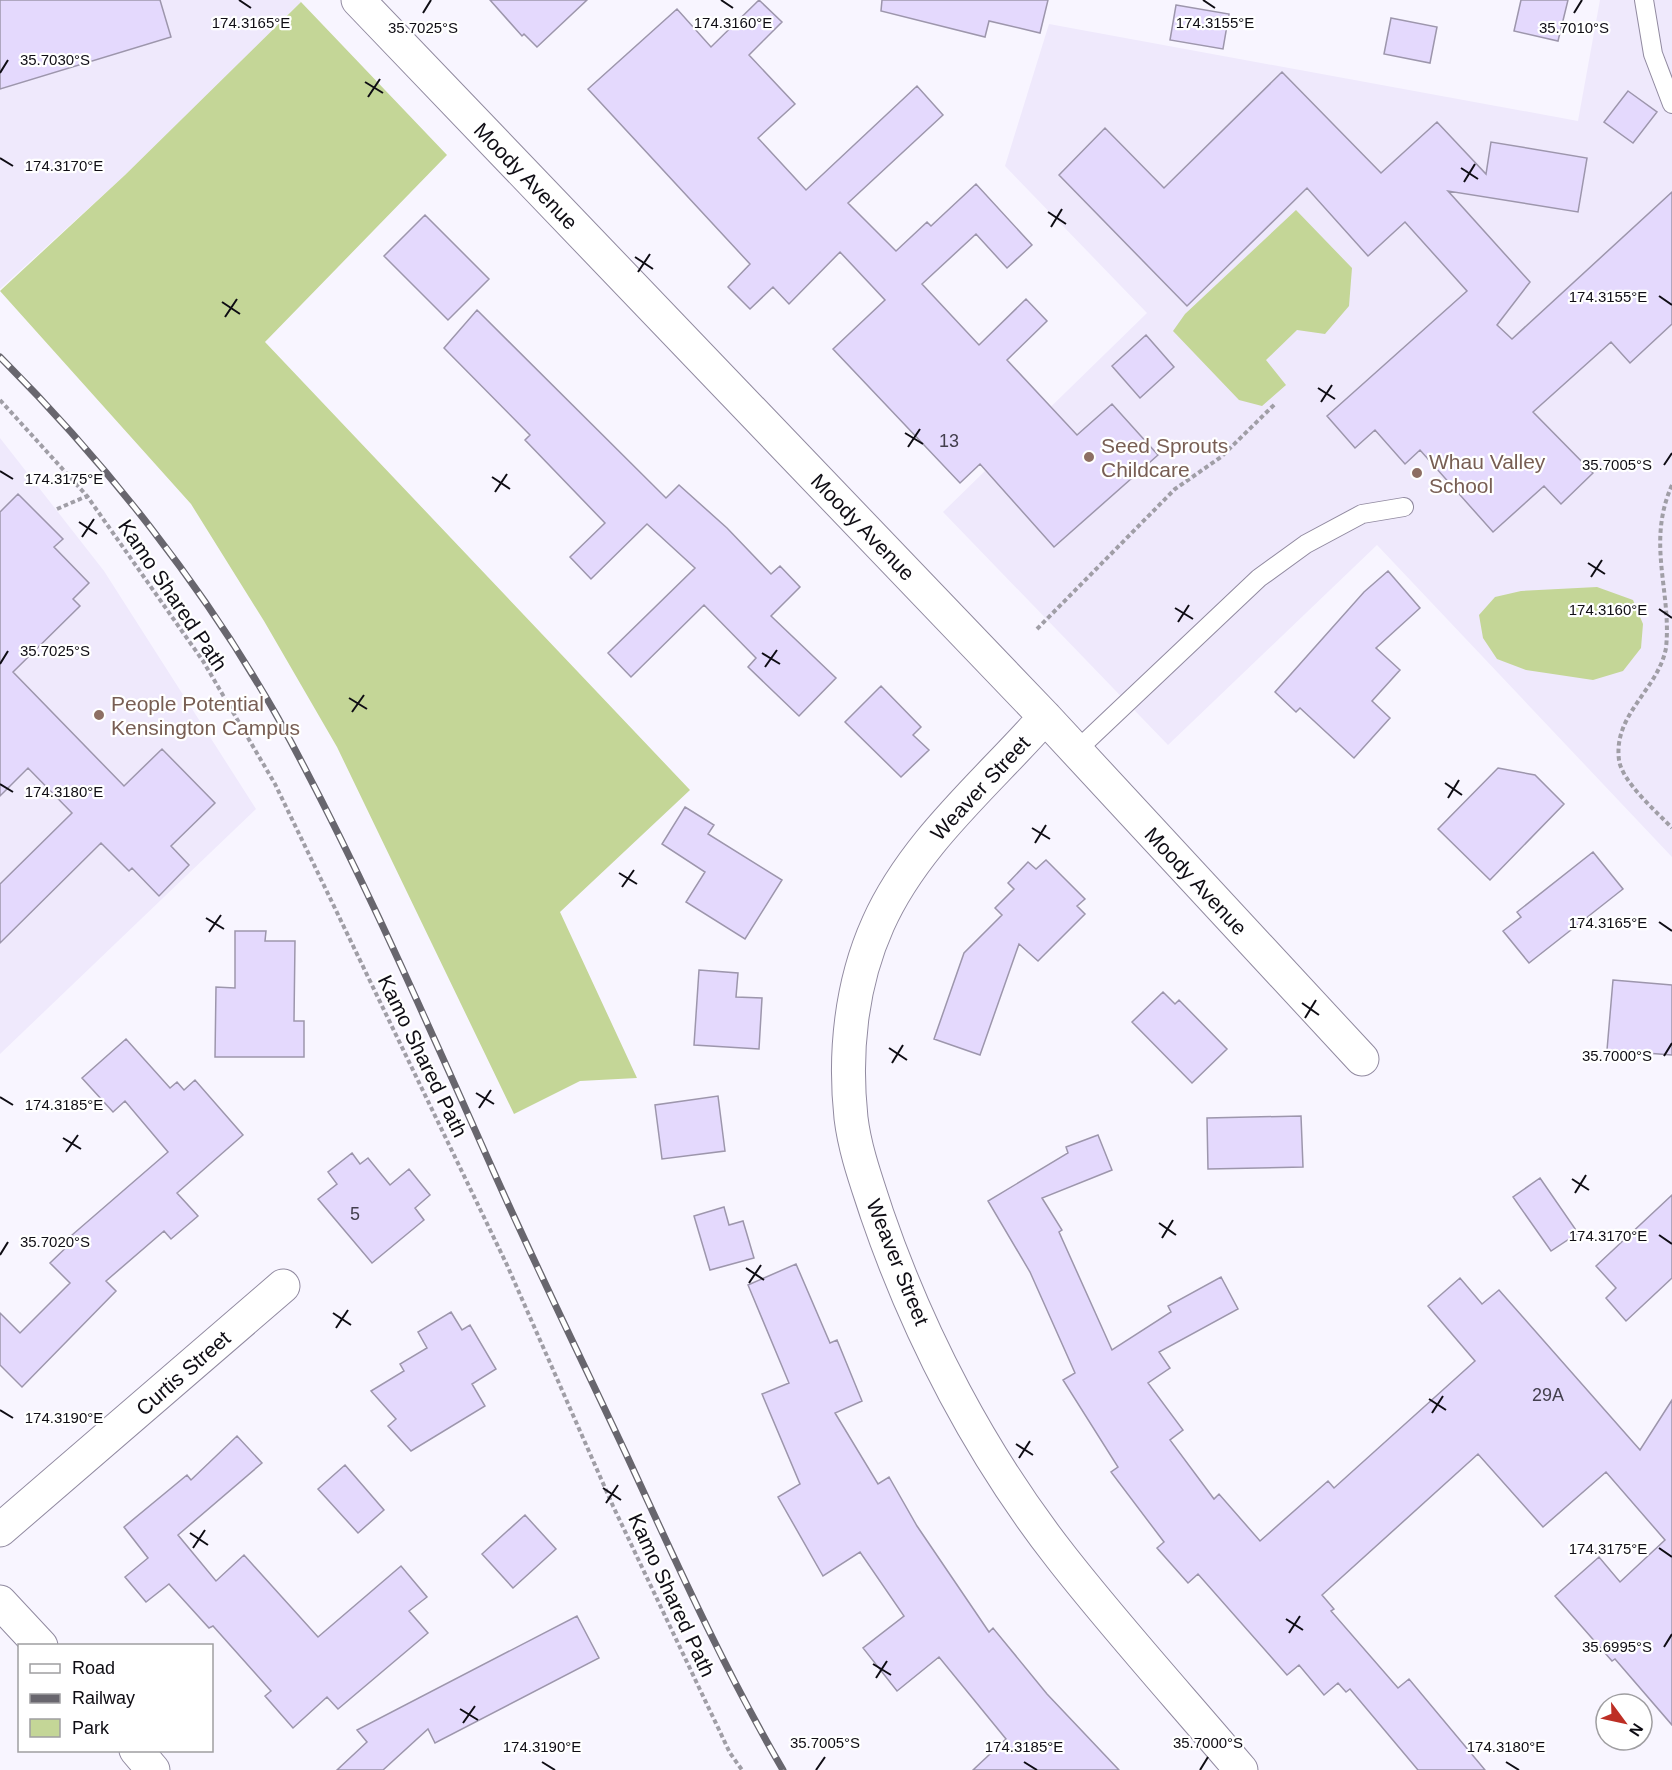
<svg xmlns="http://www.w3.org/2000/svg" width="1672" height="1770" font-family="Helvetica,sans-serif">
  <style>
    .built { fill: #efe9fc }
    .green { fill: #c4d697 }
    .building { fill: #e4d9fd; stroke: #9d96ac; stroke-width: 1.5 }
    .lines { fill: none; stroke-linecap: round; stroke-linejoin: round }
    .service-casing { stroke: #918aa0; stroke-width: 20 }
    .minor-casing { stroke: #918aa0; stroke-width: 35 }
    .path { stroke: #a09ea6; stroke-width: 4; stroke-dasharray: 4.5 3; stroke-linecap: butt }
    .service { stroke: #fff; stroke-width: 18 }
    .minor { stroke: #fff; stroke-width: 33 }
    .rail-casing { stroke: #68666e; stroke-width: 7 }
    .rail { stroke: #fff; stroke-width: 4.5; stroke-dasharray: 14; stroke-linecap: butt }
    .ticks { fill: none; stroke: #0f0d14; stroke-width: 2 }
    .education-dot { fill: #8d6e63; stroke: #fff; stroke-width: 2 }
    .labels { text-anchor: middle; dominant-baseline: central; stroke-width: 4.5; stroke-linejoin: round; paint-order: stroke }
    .number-label { font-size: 18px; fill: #44404e }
    .street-label { font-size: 21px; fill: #0f0d14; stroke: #fff }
    .education-label { font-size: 21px; fill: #785e54; stroke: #fff; text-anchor: start }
    .ticks-label { font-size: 15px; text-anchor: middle; fill: #0f0d14; stroke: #fff; stroke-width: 4.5; stroke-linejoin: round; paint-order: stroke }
  </style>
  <rect width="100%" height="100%" fill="#f8f5ff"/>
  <path class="built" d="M 0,0 L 299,0 L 301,2 L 125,175 L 0,289 Z
    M 1600,0 L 1672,0 L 1672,857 L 1377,545 L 1168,745 L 943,512 L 1147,313 L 1005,166 L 1049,24 L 1578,121 Z
    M 0,438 L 104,571 L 256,809 L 0,1054 Z"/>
  <path class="green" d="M 301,2 L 447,155 L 265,342 L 690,790 L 560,912 L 637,1078 L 580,1081 L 514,1114 L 337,747 L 264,621 L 191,504 L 0,291 L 125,175 Z
    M 1296,210 L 1352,268 L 1349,306 L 1325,334 L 1297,330 L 1266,360 L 1286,385 L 1262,406 L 1239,400 L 1173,331 L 1185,314 Z
    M 1597,587 L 1633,600 L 1643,624 L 1641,648 L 1623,671 L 1593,680 L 1526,670 L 1497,659 L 1483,638 L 1479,615 L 1495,597 L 1521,591 Z"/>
  <path class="building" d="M 0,0 L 160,0 L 171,37 L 0,89 Z
    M 490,0 L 587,0 L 537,47 L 524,34 L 522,36 Z
    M 759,0 L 782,22 L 749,55 L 795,104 L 758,138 L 806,190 L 917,86 L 943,115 L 848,203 L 896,251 L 927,222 L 931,226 L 976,184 L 1032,245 L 1007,268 L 976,234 L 922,284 L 979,345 L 1026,299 L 1047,321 L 1007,360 L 1077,435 L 1112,404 L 1158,455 L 1054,547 L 980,464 L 960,483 L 833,349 L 885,300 L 840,252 L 789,304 L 773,287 L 750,309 L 728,287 L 750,264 L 588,89 L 677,9 L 711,47 Z
    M 882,0 L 1048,0 L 1040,33 L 989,21 L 985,37 L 881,11 Z
    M 1521,0 L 1568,0 L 1558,41 L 1514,31 Z
    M 1176,5 L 1229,14 L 1223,49 L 1170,40 Z
    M 1391,18 L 1437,27 L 1430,63 L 1384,54 Z
    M 1282,72 L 1381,173 L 1437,122 L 1486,174 L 1491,142 L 1587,158 L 1578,212 L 1448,191 L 1530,282 L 1497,325 L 1512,339 L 1672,192 L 1672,324 L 1630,363 L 1611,342 L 1533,412 L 1593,473 L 1561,504 L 1544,486 L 1493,532 L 1420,450 L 1405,464 L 1375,430 L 1355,448 L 1327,416 L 1467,291 L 1405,222 L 1368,256 L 1307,188 L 1187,306 L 1059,175 L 1105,128 L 1164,188 Z
    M 1628,91 L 1657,112 L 1633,143 L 1604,122 Z
    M 425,215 L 489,279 L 448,320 L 384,256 Z
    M 477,310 L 666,498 L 679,485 L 727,528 L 771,574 L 780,566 L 800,587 L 771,616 L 836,678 L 799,716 L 748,667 L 756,658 L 704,605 L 631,677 L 608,653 L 695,568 L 647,524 L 591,579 L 570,557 L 605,523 L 525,440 L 530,435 L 444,348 Z
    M 1146,335 L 1174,367 L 1140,398 L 1112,366 Z
    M 18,494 L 63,539 L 54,547 L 89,583 L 73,599 L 80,606 L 13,672 L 124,786 L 162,749 L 215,803 L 171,846 L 189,865 L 159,896 L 132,868 L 129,871 L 101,843 L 0,943 L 0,884 L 72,813 L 28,768 L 0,796 L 0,512 Z
    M 1388,571 L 1420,608 L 1376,648 L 1400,670 L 1372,701 L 1390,718 L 1354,758 L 1300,708 L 1296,712 L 1275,692 L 1364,592 Z
    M 881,686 L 921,727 L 913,735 L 929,750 L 901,777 L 845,722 Z
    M 1498,768 L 1535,775 L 1564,804 L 1490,880 L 1438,829 Z
    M 685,807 L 714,825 L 708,834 L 782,880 L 745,939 L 686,902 L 705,872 L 662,844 Z
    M 1593,852 L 1623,889 L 1529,963 L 1503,931 L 1521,917 L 1517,912 Z
    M 1046,860 L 1085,899 L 1077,906 L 1085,914 L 1038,961 L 1019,944 L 980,1055 L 934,1039 L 964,953 L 1002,915 L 995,908 L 1014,889 L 1008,883 L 1028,862 L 1036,869 Z
    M 235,931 L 266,931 L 265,941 L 295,941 L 294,1021 L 304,1021 L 304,1057 L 215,1057 L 216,987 L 235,988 Z
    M 699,970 L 738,973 L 736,997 L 762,998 L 759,1049 L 694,1045 Z
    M 1613,980 L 1672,985 L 1672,1055 L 1607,1050 Z
    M 1163,992 L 1175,1004 L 1179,1000 L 1227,1049 L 1192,1083 L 1132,1022 Z
    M 126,1039 L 170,1088 L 177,1082 L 184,1090 L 195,1080 L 243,1135 L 177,1193 L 198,1216 L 171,1239 L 164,1231 L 106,1281 L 116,1291 L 22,1387 L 0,1365 L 0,1313 L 20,1333 L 70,1283 L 50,1263 L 75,1239 L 72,1235 L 168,1152 L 125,1101 L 113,1112 L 82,1078 Z
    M 718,1096 L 725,1151 L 662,1159 L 655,1105 Z
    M 1301,1116 L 1303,1167 L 1208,1169 L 1207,1118 Z
    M 1098,1135 L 1112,1170 L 1042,1198 L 1062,1230 L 1059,1232 L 1112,1350 L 1171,1312 L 1168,1306 L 1221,1277 L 1238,1309 L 1159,1352 L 1170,1368 L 1148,1383 L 1183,1430 L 1170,1440 L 1214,1499 L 1219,1494 L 1260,1541 L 1328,1481 L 1334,1488 L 1475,1361 L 1428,1306 L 1460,1278 L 1482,1304 L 1499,1290 L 1640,1450 L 1672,1400 L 1672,1725 L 1615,1659 L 1612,1661 L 1555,1596 L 1599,1557 L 1620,1582 L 1665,1540 L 1606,1472 L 1543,1527 L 1478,1454 L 1322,1595 L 1334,1609 L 1331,1611 L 1398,1688 L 1409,1679 L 1485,1770 L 1418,1770 L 1350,1689 L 1346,1692 L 1338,1683 L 1324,1695 L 1299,1665 L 1287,1675 L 1198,1574 L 1188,1583 L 1157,1548 L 1164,1542 L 1111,1472 L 1118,1467 L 1063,1380 L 1075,1373 L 1030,1272 L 988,1201 L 1068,1153 L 1066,1147 Z
    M 352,1153 L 360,1164 L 368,1158 L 390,1185 L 409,1169 L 430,1195 L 415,1208 L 424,1220 L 372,1263 L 318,1199 L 337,1184 L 328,1172 Z
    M 1540,1178 L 1578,1233 L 1551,1251 L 1513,1197 Z
    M 1672,1195 L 1672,1278 L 1626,1321 L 1606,1298 L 1616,1288 L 1596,1266 Z
    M 724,1207 L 729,1225 L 743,1221 L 754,1258 L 710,1270 L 694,1216 Z
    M 796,1264 L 830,1343 L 837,1340 L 862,1401 L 835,1413 L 878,1484 L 889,1477 L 917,1526 L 989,1632 L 993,1628 L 1047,1694 L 1119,1770 L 973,1770 L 1006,1739 L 939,1657 L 897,1691 L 863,1648 L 904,1616 L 860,1552 L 823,1576 L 778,1497 L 800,1484 L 762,1394 L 789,1383 L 748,1285 Z
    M 451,1312 L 462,1330 L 470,1325 L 496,1369 L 472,1384 L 485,1406 L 411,1451 L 388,1426 L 396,1419 L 371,1391 L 404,1371 L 400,1364 L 427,1348 L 418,1332 Z
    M 237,1436 L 262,1463 L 178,1535 L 216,1581 L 244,1555 L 318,1637 L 401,1566 L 427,1597 L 409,1611 L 428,1633 L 338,1709 L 327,1697 L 293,1728 L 265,1696 L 271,1691 L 213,1626 L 209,1628 L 169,1584 L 146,1602 L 125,1577 L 148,1558 L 124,1527 L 187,1475 L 191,1480 Z
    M 345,1465 L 384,1510 L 358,1533 L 318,1489 Z
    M 525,1515 L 556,1549 L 513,1588 L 482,1554 Z
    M 577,1616 L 599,1658 L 435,1743 L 428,1729 L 383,1770 L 337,1770 L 367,1742 L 357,1730 Z"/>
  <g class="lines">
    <defs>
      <path id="service" d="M 1644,0 L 1653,54 L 1672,104
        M 1076,751 L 1259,578 L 1306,544 L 1362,514 L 1404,507"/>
      <path id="minor" d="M 358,0 L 1045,717 L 1362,1059
        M 1045,717 C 987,783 914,843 878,924 C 851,984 844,1053 851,1118 C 855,1151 867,1183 877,1214 C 919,1336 981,1455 1061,1557 C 1118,1630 1181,1699 1241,1770
        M 0,1530 L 283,1286
        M 0,1602 L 41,1646
        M 136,1750 L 153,1770"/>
    </defs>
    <use href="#service" class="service-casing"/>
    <use href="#minor" class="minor-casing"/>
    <path class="path" d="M 0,400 L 87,496 L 203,661 L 275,784 L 507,1265 L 613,1506 L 730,1753 L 742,1770
      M 1672,485 C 1646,543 1672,592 1666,648 C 1658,690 1613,714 1619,760 C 1622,782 1657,812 1672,828
      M 57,509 L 87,496
      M 1037,629 L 1175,489 L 1221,457 L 1276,403"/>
    <use href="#service" class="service"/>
    <use href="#minor" class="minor"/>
    <defs>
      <path id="rail" d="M 0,357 C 106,463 204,587 278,718 C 358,864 424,1016 492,1168 C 535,1265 582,1360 627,1456 C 676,1562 724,1669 783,1770"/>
    </defs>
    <use href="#rail" class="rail-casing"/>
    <use href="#rail" class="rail"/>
  </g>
  <path class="ticks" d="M 239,0 L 251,8M 721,0 L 733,8M 1203,0 L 1215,8M 423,13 L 431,0M 1574,13 L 1582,0M 0,73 L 8,60M 365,82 L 383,93M 368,97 L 380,79M 0,158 L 13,166M 1461,168 L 1478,179M 1464,182 L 1475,164M 1048,212 L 1066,224M 1051,227 L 1062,209M 635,257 L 653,269M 638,272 L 650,254M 1659,296 L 1672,305M 222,302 L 240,314M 225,317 L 237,299M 1318,388 L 1335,399M 1321,402 L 1332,385M 905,433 L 923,444M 908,447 L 920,429M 1664,465 L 1672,453M 0,471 L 13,479M 492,477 L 510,489M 495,492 L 507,474M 79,522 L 97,534M 82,537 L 94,519M 1588,563 L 1605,574M 1591,577 L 1602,560M 1175,608 L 1193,619M 1659,609 L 1672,618M 1178,622 L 1189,605M 762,653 L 780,664M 0,664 L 8,651M 765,667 L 777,650M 349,698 L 367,709M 352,712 L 364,695M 1445,783 L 1462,795M 0,784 L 13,792M 1448,798 L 1459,780M 1032,828 L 1050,839M 1035,843 L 1046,825M 619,873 L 637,884M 622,887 L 634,870M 206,918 L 224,929M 1659,922 L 1672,931M 209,932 L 221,915M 1302,1003 L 1319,1015M 1305,1018 L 1316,1000M 889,1048 L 907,1060M 1664,1056 L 1672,1043M 892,1063 L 903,1045M 476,1093 L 494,1104M 0,1097 L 13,1105M 479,1108 L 491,1090M 63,1138 L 81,1149M 66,1152 L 78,1135M 1572,1179 L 1589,1190M 1575,1193 L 1586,1175M 1159,1223 L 1176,1235M 1659,1235 L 1672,1244M 1162,1238 L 1173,1220M 0,1255 L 8,1242M 746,1268 L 764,1280M 749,1283 L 761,1265M 333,1313 L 351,1325M 336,1328 L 348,1310M 1429,1399 L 1446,1410M 0,1410 L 13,1418M 1432,1413 L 1443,1396M 1016,1444 L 1033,1455M 1019,1458 L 1030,1441M 603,1488 L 621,1500M 606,1503 L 618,1485M 190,1533 L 208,1545M 193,1548 L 205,1530M 1659,1548 L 1672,1557M 1286,1619 L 1303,1630M 1289,1633 L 1300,1616M 1664,1647 L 1672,1634M 873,1664 L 891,1675M 876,1678 L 887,1661M 460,1709 L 478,1720M 463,1723 L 475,1706M 542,1762 L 555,1770M 1024,1762 L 1037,1770M 1506,1762 L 1519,1770M 816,1770 L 825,1757M 1200,1770 L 1208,1757"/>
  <g class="education-dot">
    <circle cx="1089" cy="457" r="6"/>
    <circle cx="1417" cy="473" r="6"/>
    <circle cx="99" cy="715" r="6"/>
  </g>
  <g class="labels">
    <g class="number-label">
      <text x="949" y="441">13</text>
      <text x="355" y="1214">5</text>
      <text x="1548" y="1395">29A</text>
    </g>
    <g class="street-label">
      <text transform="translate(526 176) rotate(46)">Moody Avenue</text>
      <text transform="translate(863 527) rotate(46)">Moody Avenue</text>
      <text transform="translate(173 595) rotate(56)">Kamo Shared Path</text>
      <text transform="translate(980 788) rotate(-47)">Weaver Street</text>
      <text transform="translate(1196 881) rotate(47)">Moody Avenue</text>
      <text transform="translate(423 1056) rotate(64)">Kamo Shared Path</text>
      <text transform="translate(898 1262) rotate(68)">Weaver Street</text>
      <text transform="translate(183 1373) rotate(-41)">Curtis Street</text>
      <text transform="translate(672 1595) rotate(65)">Kamo Shared Path</text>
    </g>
    <g class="education-label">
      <text x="1101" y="445">Seed Sprouts<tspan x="1101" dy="24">Childcare</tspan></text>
      <text x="1429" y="461">Whau Valley<tspan x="1429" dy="24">School</tspan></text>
      <text x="111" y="703">People Potential<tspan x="111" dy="24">Kensington Campus</tspan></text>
    </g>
  </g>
  <g class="ticks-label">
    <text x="733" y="28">174.3160°E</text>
    <text x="1215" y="28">174.3155°E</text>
    <text x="251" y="28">174.3165°E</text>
    <text x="423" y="33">35.7025°S</text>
    <text x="1574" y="33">35.7010°S</text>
    <text x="55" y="65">35.7030°S</text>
    <text x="64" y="171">174.3170°E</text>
    <text x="1608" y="302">174.3155°E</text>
    <text x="1617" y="470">35.7005°S</text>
    <text x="64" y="484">174.3175°E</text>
    <text x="1608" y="615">174.3160°E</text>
    <text x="55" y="656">35.7025°S</text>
    <text x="64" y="797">174.3180°E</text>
    <text x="1608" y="928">174.3165°E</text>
    <text x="1617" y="1061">35.7000°S</text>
    <text x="64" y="1110">174.3185°E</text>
    <text x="1608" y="1241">174.3170°E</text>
    <text x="55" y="1247">35.7020°S</text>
    <text x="64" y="1423">174.3190°E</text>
    <text x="1608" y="1554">174.3175°E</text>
    <text x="1617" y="1652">35.6995°S</text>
    <text x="825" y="1748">35.7005°S</text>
    <text x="1208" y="1748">35.7000°S</text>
    <text x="542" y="1752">174.3190°E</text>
    <text x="1024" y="1752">174.3185°E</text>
    <text x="1506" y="1752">174.3180°E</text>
  </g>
  <rect x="18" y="1644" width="195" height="108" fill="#ffffff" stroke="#9f9ea1" stroke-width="1.5"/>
  <rect x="30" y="1664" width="30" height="9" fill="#ffffff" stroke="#9f9ea1" stroke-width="1.5"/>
  <text x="72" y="1674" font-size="18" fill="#0f0d14">Road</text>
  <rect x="30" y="1694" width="30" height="9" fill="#68666e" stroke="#9f9ea1" stroke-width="1.5"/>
  <text x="72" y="1704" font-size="18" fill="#0f0d14">Railway</text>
  <rect x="30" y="1719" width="30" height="18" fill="#c4d697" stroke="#9f9ea1" stroke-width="1.5"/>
  <text x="72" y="1734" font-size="18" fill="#0f0d14">Park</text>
  <g transform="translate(1624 1722) rotate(123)"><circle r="28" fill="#ffffff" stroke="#9f9ea1" stroke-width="1.5"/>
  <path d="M0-4.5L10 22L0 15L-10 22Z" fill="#bd2f25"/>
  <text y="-9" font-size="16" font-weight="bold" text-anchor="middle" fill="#0f0d14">N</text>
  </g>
</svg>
